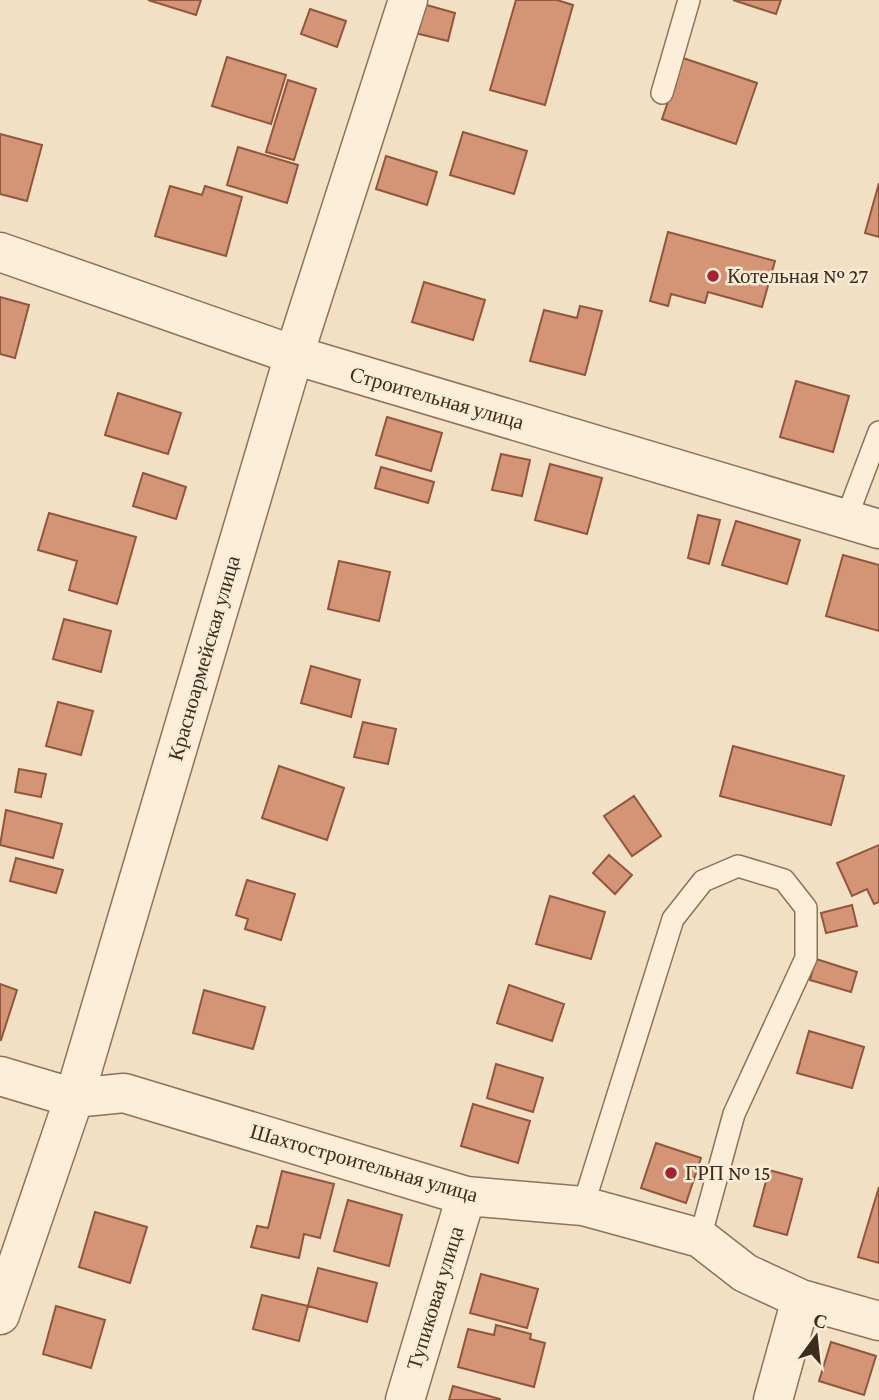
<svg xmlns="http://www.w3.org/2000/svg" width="879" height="1400" font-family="'Crimson Pro',serif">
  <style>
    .building { fill: #d49577; stroke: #91563c; stroke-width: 2 }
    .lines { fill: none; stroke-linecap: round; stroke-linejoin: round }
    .service-casing { stroke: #8f7159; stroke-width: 24 }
    .minor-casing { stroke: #8f7159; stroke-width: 41 }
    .service { stroke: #fceed9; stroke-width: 21 }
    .minor { stroke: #fceed9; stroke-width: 38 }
    .poi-dot { fill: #a42330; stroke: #f9ebd5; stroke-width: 2.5 }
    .labels { text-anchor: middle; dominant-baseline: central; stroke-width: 5; stroke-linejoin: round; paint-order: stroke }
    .poi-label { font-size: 21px; fill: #3e2a1e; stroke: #f9ebd5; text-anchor: start }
    .street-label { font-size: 21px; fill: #3e2a1e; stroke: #f9ebd5 }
  </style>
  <rect width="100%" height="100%" fill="#f2e0c5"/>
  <path class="building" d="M 148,0 L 201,0 L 196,15 Z
    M 516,0 L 557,0 L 573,5 L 545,105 L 490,90 Z
    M 733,0 L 781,0 L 776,14 Z
    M 423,4 L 455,13 L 448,41 L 415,33 Z
    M 310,9 L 346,21 L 337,47 L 301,34 Z
    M 227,57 L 286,75 L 271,124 L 212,106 Z
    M 683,58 L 757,83 L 736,144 L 662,119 Z
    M 288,80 L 316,89 L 294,160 L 266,152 Z
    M 463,132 L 527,151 L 514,194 L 450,175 Z
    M 0,134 L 42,145 L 27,201 L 0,194 Z
    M 238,147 L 298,165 L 287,203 L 227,185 Z
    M 386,156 L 437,172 L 427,205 L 376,189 Z
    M 879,183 L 879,237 L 865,233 Z
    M 170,186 L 202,195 L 205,186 L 242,197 L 226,256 L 155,236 Z
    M 668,232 L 775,261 L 762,307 L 708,292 L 705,303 L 671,294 L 668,306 L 650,301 Z
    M 424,282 L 485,300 L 473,340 L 412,322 Z
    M 0,297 L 29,305 L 15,358 L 0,354 Z
    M 580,306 L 602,311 L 585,375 L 530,361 L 544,310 L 577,318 Z
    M 796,381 L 849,396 L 833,452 L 780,437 Z
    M 118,393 L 181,413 L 168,454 L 105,435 Z
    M 387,417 L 442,433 L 431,471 L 376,455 Z
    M 501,454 L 530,460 L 522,496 L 492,490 Z
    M 550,464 L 602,478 L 587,534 L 535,520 Z
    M 381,467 L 434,482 L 428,503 L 375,488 Z
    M 143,473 L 186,487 L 176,519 L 133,506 Z
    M 49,513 L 136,537 L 117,604 L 69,590 L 77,561 L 38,550 Z
    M 698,515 L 720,520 L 709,564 L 688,558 Z
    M 736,521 L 800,540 L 787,584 L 722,565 Z
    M 843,555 L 879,565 L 879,631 L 826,616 Z
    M 339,561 L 390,572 L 379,621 L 328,609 Z
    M 64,619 L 111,631 L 101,672 L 53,659 Z
    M 311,666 L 360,680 L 351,717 L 301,703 Z
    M 58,702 L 93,711 L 81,755 L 46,746 Z
    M 363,722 L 396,729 L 388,764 L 354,757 Z
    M 733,746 L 844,776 L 831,825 L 720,796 Z
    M 279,766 L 344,788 L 327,840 L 262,818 Z
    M 19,769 L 46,774 L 41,797 L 15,792 Z
    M 634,796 L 661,836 L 632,856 L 604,816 Z
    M 6,810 L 62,824 L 53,858 L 0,845 Z
    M 879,845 L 879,902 L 874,904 L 867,889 L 852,896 L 837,863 Z
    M 609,855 L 632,875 L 615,894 L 593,873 Z
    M 16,858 L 63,870 L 56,893 L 10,881 Z
    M 247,880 L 295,894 L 281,940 L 245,929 L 248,919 L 236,915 Z
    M 550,896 L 605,912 L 591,959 L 536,944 Z
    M 852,905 L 857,926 L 826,933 L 821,913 Z
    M 816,959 L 857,972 L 851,992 L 810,980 Z
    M 0,984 L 17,990 L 1,1040 L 0,1039 Z
    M 509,985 L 564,1004 L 552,1041 L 497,1023 Z
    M 204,990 L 265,1007 L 253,1049 L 193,1033 Z
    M 809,1031 L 864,1047 L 852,1088 L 797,1073 Z
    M 496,1064 L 543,1078 L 533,1112 L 487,1098 Z
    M 473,1104 L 530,1121 L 518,1163 L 461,1146 Z
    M 656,1143 L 701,1158 L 686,1203 L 641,1188 Z
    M 769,1170 L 802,1179 L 787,1235 L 754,1226 Z
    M 282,1171 L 334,1184 L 320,1238 L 304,1234 L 299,1258 L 251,1247 L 257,1226 L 268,1228 Z
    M 879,1187 L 879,1263 L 858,1257 Z
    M 348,1200 L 402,1215 L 389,1266 L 334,1251 Z
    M 95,1212 L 147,1227 L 130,1283 L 79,1267 Z
    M 318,1268 L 377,1283 L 367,1322 L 308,1306 Z
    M 481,1274 L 538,1289 L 527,1328 L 470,1313 Z
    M 262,1295 L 308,1306 L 299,1341 L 253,1329 Z
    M 56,1306 L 105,1320 L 91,1368 L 43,1354 Z
    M 496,1325 L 531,1334 L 530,1339 L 545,1343 L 534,1387 L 458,1367 L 468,1329 L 494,1335 Z
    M 831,1342 L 876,1356 L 864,1395 L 819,1381 Z
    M 453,1386 L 500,1399 L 500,1400 L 449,1400 Z"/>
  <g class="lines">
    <defs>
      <path id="service" d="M 662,93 L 689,0
        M 846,519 L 879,432
        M 583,1206 L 673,919 L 703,881 L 738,866 L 784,880 L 806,908 L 806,958 L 734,1114 L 700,1238"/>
      <path id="minor" d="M 0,252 L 294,355 L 879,529
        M 0,1076 L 74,1098 L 124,1093 L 466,1196 L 583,1206 L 700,1238 L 745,1273 L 801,1299 L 879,1321
        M 0,1315 L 74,1098 L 294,355 L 408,0
        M 405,1400 L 466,1196
        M 773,1400 L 801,1299"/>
    </defs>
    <use href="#service" class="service-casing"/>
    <use href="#minor" class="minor-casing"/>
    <use href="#service" class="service"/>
    <use href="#minor" class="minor"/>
  </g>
  <g class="poi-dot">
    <circle cx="713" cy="276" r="7"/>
    <circle cx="671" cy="1173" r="7"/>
  </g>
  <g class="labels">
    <g class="poi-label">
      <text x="727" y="276">Котельная № 27</text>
      <text x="685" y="1173">ГРП № 15</text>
    </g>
    <g class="street-label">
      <text transform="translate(437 398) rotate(16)">Строительная улица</text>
      <text transform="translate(204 658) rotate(-74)">Красноармейская улица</text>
      <text transform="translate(364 1163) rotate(16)">Шахтостроительная улица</text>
      <text transform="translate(435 1298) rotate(-73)">Тупиковая улица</text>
    </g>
  </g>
  <g transform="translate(816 1337) rotate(15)" stroke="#f9ebd5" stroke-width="5" paint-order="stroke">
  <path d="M0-5L12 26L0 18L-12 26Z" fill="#3e2a1e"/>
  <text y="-10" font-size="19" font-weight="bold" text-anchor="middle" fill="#3e2a1e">С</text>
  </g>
</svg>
